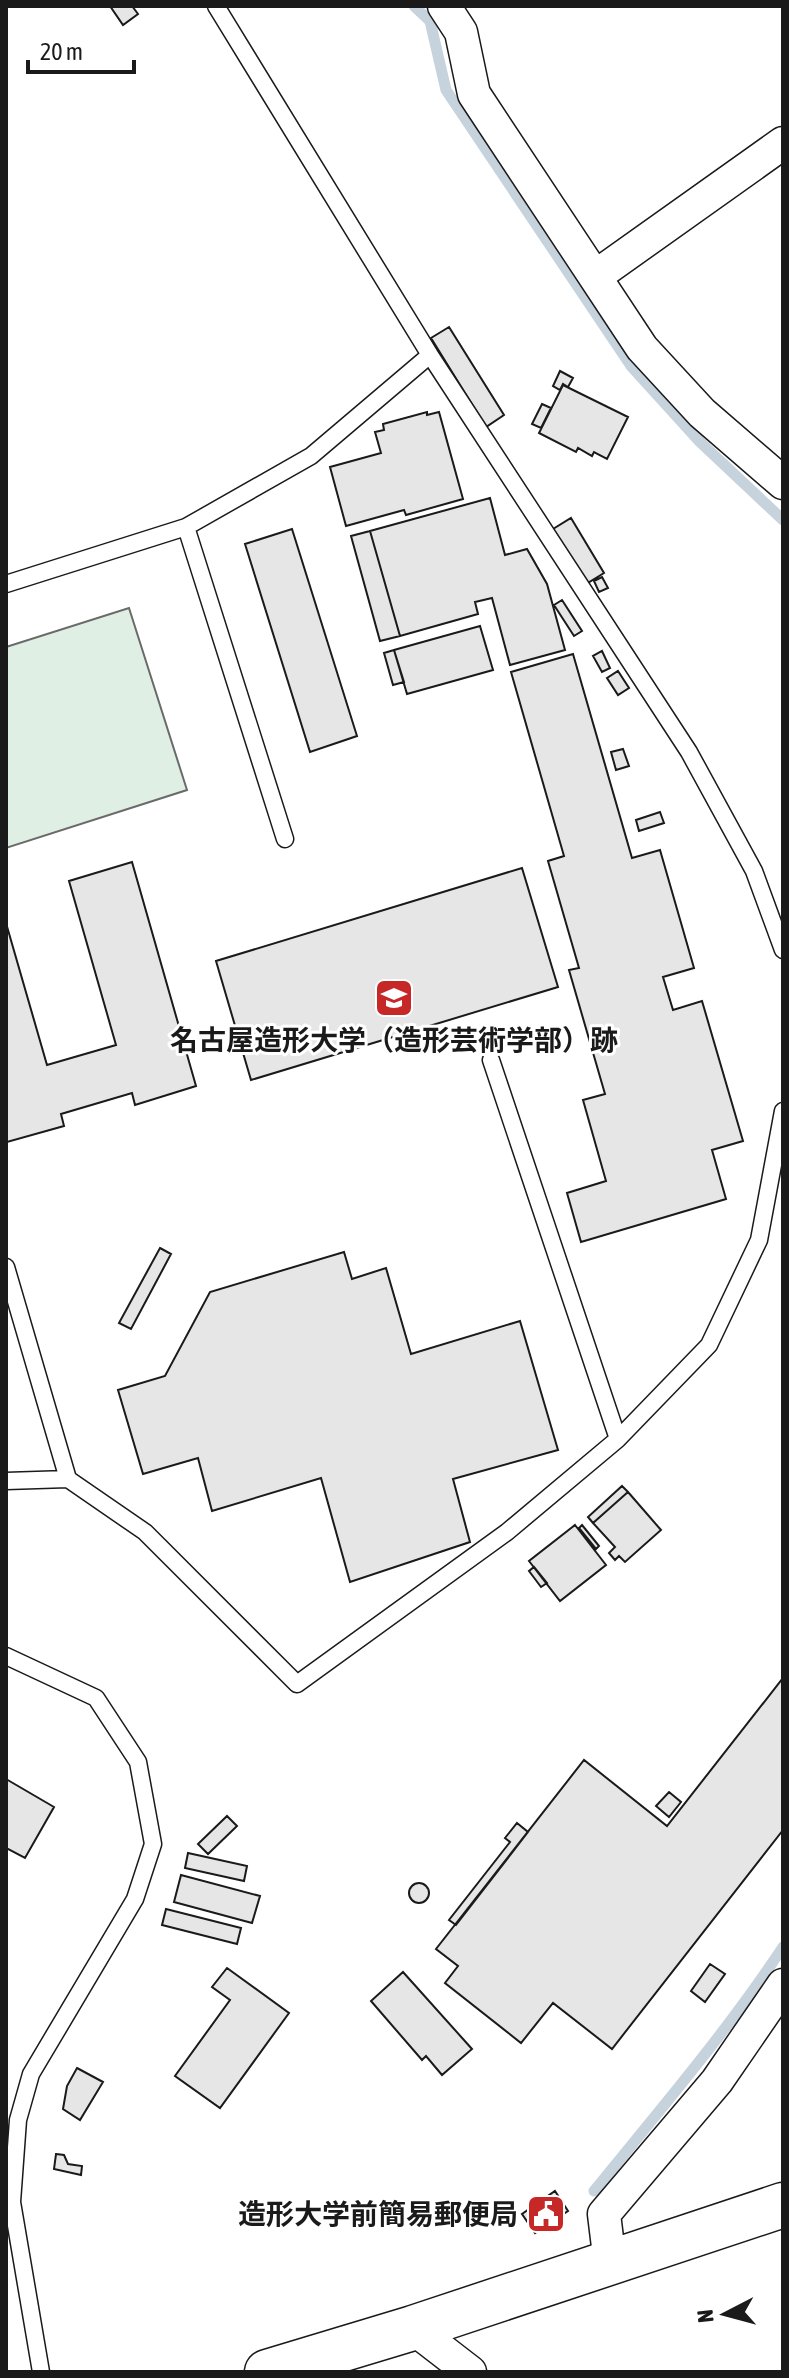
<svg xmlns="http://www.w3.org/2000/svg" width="789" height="2378" font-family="'Asap Condensed','Noto Sans JP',sans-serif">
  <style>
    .green { fill: #e0efe3; stroke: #6a6a6a; stroke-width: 2 }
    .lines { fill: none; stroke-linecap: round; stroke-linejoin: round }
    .stream { stroke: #c6d2dc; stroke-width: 11 }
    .building { fill: #e6e6e6; stroke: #1a1a1a; stroke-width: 2 }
    .lane-casing { stroke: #1a1a1a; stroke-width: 19 }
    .street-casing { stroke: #1a1a1a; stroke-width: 35 }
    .secondary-casing { stroke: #1a1a1a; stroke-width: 47 }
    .lane { stroke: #fff; stroke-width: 16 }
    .street { stroke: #fff; stroke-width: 32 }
    .secondary { stroke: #fff; stroke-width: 44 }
    .labels { text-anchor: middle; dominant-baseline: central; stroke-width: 6; stroke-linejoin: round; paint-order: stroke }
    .poi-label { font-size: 28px; font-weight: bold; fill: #1a1a1a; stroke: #fff }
  </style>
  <rect width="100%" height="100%" fill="#fff"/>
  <path class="green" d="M 129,608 L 187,790 L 6,848 L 6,647 Z"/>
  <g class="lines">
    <path class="stream" d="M 414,6 L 430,21 L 446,90 L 631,366 L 700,442 L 783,520
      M 594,2191 C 659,2111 726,2033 783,1947"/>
  </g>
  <path class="building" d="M 110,6 L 132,6 L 138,14 L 123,25 Z
    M 449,327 L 504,415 L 486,427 L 431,338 Z
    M 560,371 L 573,378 L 568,387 L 563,384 L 560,390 L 553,386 Z
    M 563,385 L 628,417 L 607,459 L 594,452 L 592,456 L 578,448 L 576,452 L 539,433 Z
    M 542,404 L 551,408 L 541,428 L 532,424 Z
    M 427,412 L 427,415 L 439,412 L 463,499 L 406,515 L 404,510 L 346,526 L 330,467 L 381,453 L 375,432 L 384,430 L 383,424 Z
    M 490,498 L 505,555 L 527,549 L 547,584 L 565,650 L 510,665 L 492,598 L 475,602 L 478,614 L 400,636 L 370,531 Z
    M 571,518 L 604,573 L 586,584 L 553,529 Z
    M 292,529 L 357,736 L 310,752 L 245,544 Z
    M 370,531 L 400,636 L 380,641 L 351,536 Z
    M 602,577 L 608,588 L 599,592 L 594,581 Z
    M 562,600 L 582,631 L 574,636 L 554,605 Z
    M 480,626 L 493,670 L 407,694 L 394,650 Z
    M 394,650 L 404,682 L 393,685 L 384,653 Z
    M 602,651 L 610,668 L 602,672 L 593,656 Z
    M 573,654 L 632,858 L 660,850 L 694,968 L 663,977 L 673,1010 L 702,1001 L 743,1141 L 712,1150 L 726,1199 L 581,1242 L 567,1193 L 606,1181 L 583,1100 L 605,1094 L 569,970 L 579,968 L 548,861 L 564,856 L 511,672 Z
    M 618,671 L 629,688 L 618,695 L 607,678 Z
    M 623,749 L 629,766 L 616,770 L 611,752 Z
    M 660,812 L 664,823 L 639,831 L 636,820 Z
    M 132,862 L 196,1086 L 135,1105 L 132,1093 L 61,1114 L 64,1126 L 7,1142 L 6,923 L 47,1065 L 116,1045 L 69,881 Z
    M 522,868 L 558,987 L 251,1080 L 216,961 Z
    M 160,1248 L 171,1254 L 131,1329 L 119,1323 Z
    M 344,1252 L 352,1279 L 386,1268 L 411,1354 L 520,1321 L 558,1450 L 453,1479 L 470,1542 L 350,1582 L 321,1478 L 212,1511 L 198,1458 L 143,1474 L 118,1390 L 165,1376 L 210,1292 Z
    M 622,1486 L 628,1492 L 593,1523 L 588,1517 Z
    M 628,1492 L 661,1530 L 625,1562 L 619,1556 L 615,1560 L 609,1553 L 615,1547 L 593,1523 Z
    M 575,1525 L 606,1565 L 560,1601 L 529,1561 Z
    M 582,1525 L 599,1546 L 596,1549 L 579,1528 Z
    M 534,1567 L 547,1583 L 541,1587 L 529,1571 Z
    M 783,1678 L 783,1830 L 612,2049 L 553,2003 L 521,2043 L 445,1983 L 458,1966 L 436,1949 L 584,1760 L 667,1826 Z
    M 6,1779 L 54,1807 L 25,1858 L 6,1848 Z
    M 669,1792 L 681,1802 L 669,1817 L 656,1806 Z
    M 227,1816 L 237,1826 L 208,1854 L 198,1844 Z
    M 517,1823 L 528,1832 L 456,1925 L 449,1920 L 510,1842 L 505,1838 Z
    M 188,1853 L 247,1866 L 244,1881 L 185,1868 Z
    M 181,1875 L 260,1896 L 252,1923 L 174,1902 Z
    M409 1893a10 10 0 1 1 20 0a10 10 0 1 1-20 0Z
    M 166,1909 L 241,1928 L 237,1944 L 162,1925 Z
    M 710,1964 L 725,1974 L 705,2002 L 691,1991 Z
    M 227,1968 L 289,2013 L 220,2108 L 175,2076 L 230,2000 L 212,1987 Z
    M 403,1972 L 472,2049 L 442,2075 L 426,2056 L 422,2060 L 371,2001 Z
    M 77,2068 L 103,2082 L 80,2120 L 63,2109 L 67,2086 Z
    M 56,2154 L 64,2155 L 68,2164 L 82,2166 L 81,2175 L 54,2169 Z
    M 555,2191 L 568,2211 L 535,2233 L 522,2214 Z"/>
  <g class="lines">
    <defs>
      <path id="lane" d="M 216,6 L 430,355 L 689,752 L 754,871 L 783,950
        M 186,527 L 285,839
        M 6,584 L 186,527 L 311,456 L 430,355
        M 491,1060 L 618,1439
        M 6,1267 L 68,1479
        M 6,1481 L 68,1479 L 145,1532 L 297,1684 L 507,1532 L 618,1439 L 709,1345 L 759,1240 L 783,1111
        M 6,1656 L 96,1698 L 138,1762 L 153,1844 L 135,1899 L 31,2074 L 18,2120 L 12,2202 L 41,2372"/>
      <path id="street" d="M 444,6 L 461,32 L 474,94 L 642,348 L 702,413 L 783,483
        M 596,276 L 783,143
        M 610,2263 L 604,2214 L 717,2081 L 783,1985
        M 413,2328 L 470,2372"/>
      <path id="secondary" d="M 267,2372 L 413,2328 L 783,2205"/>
    </defs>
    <use href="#lane" class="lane-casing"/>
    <use href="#street" class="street-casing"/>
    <use href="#secondary" class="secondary-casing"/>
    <use href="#lane" class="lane"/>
    <use href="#street" class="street"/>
    <use href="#secondary" class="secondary"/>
  </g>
  <defs>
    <symbol id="university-square" viewBox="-11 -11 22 22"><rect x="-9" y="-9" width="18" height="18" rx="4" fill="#c62828" stroke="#fff"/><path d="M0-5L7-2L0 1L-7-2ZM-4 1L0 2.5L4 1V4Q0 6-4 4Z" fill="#fff"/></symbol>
    <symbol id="civic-square" viewBox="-11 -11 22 22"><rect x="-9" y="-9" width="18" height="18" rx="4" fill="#c62828" stroke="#fff"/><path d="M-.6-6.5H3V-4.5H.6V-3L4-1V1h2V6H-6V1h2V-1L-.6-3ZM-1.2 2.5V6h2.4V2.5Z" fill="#fff"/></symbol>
  </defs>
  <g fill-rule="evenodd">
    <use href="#university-square" x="372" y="976" width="44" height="44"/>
    <use href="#civic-square" x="524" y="2192" width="44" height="44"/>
  </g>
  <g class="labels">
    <g class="poi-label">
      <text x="394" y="1040">名古屋造形大学（造形芸術学部）跡</text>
      <text x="518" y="2214" text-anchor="end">造形大学前簡易郵便局</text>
    </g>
  </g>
  <rect width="789" height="2378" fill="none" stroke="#1a1a1a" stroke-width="16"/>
  <g transform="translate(725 2314) rotate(264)" stroke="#ffffff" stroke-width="6" paint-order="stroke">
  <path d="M0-6L14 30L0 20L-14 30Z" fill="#1a1a1a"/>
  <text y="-12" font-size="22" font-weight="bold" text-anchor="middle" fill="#1a1a1a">N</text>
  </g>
  <path d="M28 60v12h106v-12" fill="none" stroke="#1a1a1a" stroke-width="4"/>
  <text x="40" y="60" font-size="24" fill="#1a1a1a" stroke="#ffffff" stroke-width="6" paint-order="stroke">20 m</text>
</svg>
